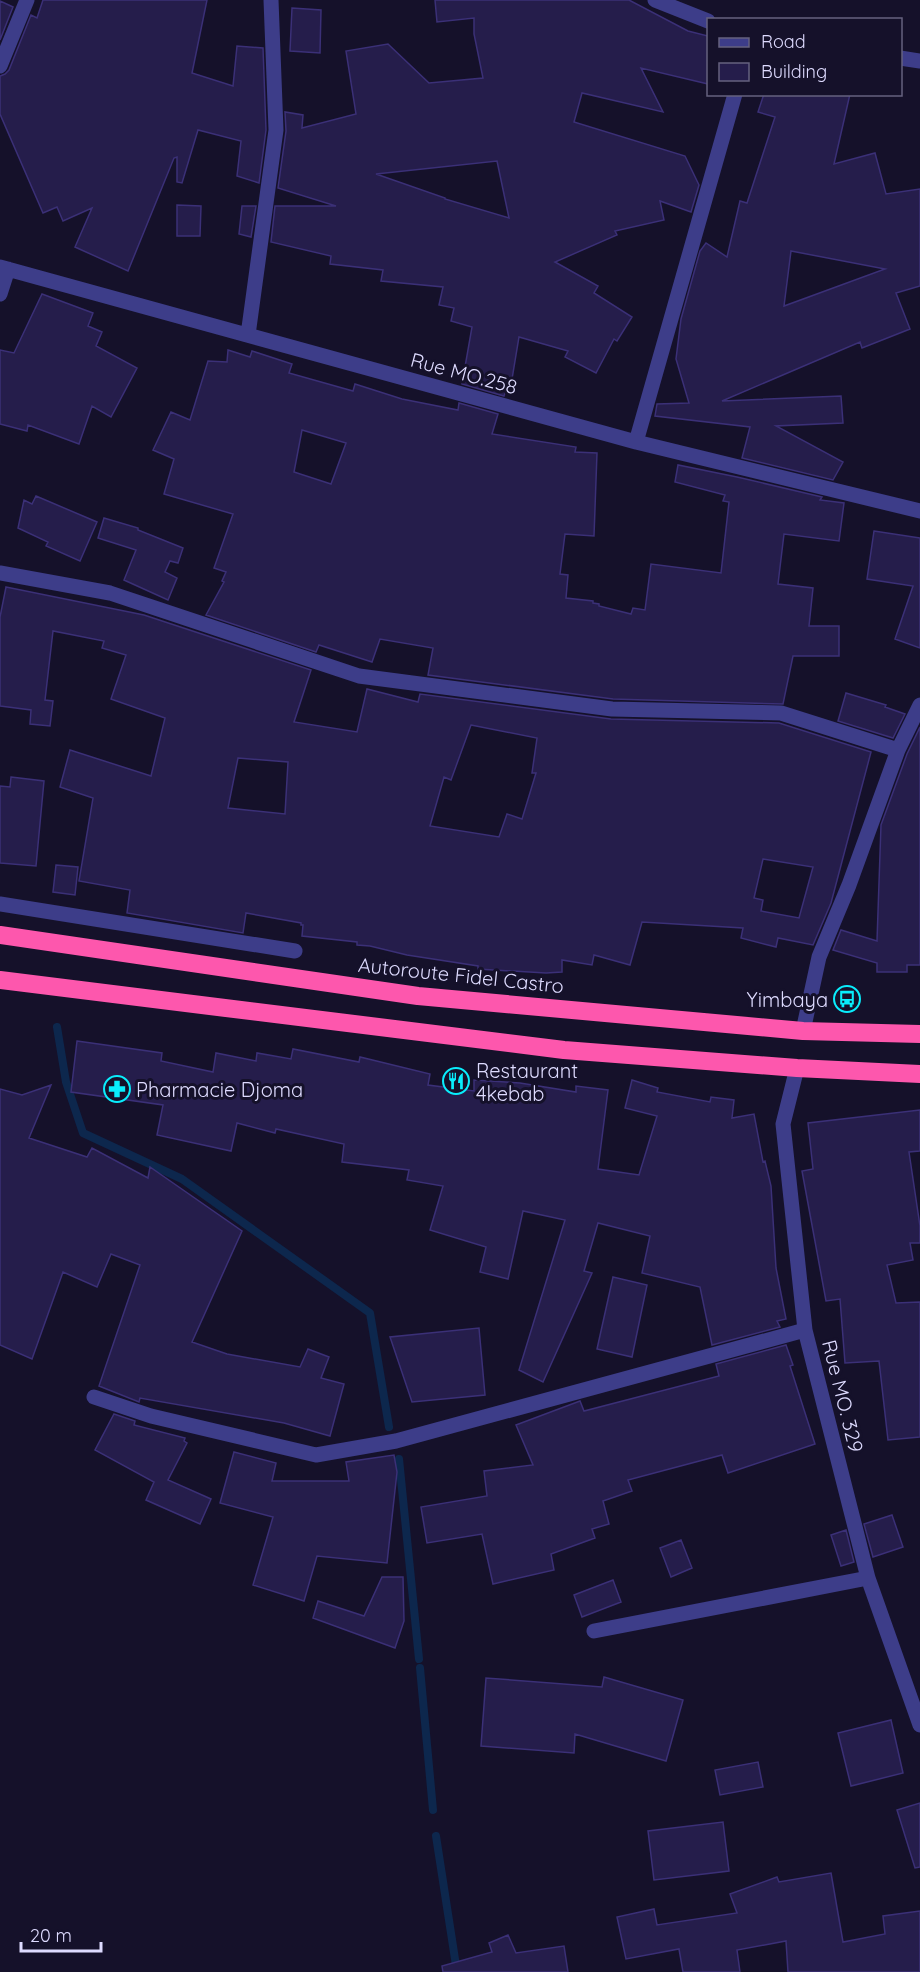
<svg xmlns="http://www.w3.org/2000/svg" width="920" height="1972" font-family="Quicksand,sans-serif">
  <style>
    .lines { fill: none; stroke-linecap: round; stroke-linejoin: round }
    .stream { stroke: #0d274d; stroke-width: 8 }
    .building { fill: #251d4b; stroke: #3b3077; stroke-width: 1.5; fill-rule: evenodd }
    .street { stroke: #3d3d89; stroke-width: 15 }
    .highway { stroke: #fd57ad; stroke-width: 18 }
    .labels { text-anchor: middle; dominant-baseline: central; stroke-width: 6; stroke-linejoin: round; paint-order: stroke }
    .street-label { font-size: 20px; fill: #dedbff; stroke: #15112a }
    .poi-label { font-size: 20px; fill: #dedbff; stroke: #15112a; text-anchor: start }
  </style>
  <rect width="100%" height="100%" fill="#15112a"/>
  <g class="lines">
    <path class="stream" d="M 57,1027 L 66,1082 L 83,1133 L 182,1179 L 370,1313 L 389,1427
      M 399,1459 L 419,1659
      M 420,1668 L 433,1810
      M 436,1836 L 457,1972"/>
  </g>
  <path class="building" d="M 43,0 L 207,0 L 192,73 L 233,86 L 237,46 L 263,48 L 266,130 L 259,183 L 237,176 L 241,141 L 198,130 L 182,183 L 177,182 L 177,157 L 174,158 L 128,271 L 75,247 L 92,208 L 63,221 L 57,207 L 43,213 L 0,114 L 0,76 L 5,74 L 9,70 L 31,15 L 37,18 Z
    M 435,0 L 629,0 L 688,31 L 708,36 L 708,84 L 641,68 L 663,112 L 582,93 L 574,122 L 685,156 L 699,185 L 691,212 L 660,201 L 664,220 L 615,231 L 617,235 L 555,262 L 598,286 L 594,293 L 632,317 L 617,341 L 614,339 L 596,373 L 565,357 L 568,351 L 519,337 L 510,391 L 506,390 L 504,396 L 462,384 L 472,327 L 451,321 L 454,308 L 439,305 L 443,287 L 381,281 L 383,270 L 330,264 L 331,256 L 271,242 L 275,206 L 336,206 L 278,188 L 286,131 L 285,112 L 303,115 L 302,128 L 356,114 L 346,51 L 388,44 L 429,83 L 483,78 L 474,34 L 474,18 L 437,22 ZM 497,161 L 509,218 L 445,199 L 445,198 L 376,174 Z
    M 0,1 L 13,7 L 0,40 Z
    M 292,8 L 321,10 L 320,53 L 290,51 Z
    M 764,94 L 850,94 L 834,164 L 875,153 L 886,194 L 920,189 L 920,286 L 896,293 L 910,329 L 862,348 L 860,342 L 722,401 L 841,396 L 843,423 L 776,426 L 843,462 L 833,480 L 742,458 L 750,427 L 655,416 L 657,404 L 689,403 L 676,359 L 681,319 L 700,251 L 706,243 L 727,257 L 740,201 L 747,203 L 775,117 L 758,112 ZM 791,251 L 885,269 L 784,306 Z
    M 177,205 L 201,206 L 200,236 L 177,236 Z
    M 242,206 L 256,206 L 251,237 L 239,234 Z
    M 42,294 L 93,313 L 88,326 L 102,332 L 96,346 L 137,368 L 111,417 L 92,406 L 79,444 L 28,425 L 27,431 L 0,424 L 0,350 L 14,353 Z
    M 228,350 L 250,357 L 252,351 L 292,364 L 289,373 L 353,391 L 355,384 L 402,399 L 458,410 L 459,403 L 498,414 L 492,434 L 576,447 L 575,452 L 597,453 L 594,536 L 565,534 L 560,574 L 568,575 L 566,598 L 593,601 L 593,603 L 599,604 L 599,606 L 631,614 L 633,608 L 645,610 L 651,564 L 721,573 L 729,502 L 723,501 L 725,495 L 675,482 L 678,465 L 737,477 L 822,497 L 820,500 L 844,503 L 839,541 L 784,534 L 778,584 L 813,588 L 809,626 L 839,626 L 839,656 L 793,656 L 783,704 L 613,699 L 428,675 L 433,648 L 380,639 L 372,662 L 319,645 L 316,652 L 206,615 L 224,582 L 222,581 L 226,572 L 214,568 L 233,514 L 164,494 L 174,459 L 153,450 L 171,412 L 190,420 L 208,361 L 227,362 ZM 302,430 L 346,443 L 331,484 L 294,472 Z
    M 36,496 L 97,522 L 80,561 L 46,546 L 48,542 L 18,528 L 24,500 L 32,504 Z
    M 104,518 L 138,528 L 138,530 L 183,548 L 178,563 L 170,561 L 165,572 L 177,578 L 168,600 L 124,580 L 136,550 L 98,538 Z
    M 874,531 L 920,538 L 920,648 L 895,639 L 913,586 L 867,579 Z
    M 6,587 L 144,615 L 311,670 L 294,722 L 357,732 L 367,689 L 418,702 L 420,694 L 611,719 L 779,723 L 871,752 L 831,903 L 813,945 L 778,938 L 776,947 L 741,938 L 743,928 L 642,922 L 630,965 L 594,955 L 592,965 L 562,960 L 562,972 L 546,973 L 478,969 L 478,966 L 407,955 L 370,946 L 357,945 L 357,942 L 302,936 L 303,925 L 301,925 L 301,923 L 246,913 L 243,933 L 127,913 L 130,890 L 79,881 L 93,798 L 60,787 L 70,750 L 151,776 L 165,718 L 111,699 L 126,655 L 102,648 L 104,641 L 53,631 L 45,700 L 53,701 L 50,726 L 30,724 L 31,710 L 0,706 L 0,617 ZM 471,725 L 537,738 L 532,773 L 536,773 L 522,819 L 507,814 L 499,837 L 430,826 L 444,777 L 451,780 ZM 238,758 L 288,762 L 285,814 L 228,808 ZM 763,859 L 813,867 L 799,918 L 761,911 L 763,900 L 754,898 Z
    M 846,693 L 886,705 L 885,707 L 905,714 L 893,738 L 838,721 Z
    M 920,727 L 920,965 L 907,965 L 907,972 L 877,972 L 877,963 L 833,950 L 841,930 L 877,941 L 881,825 L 907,754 Z
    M 11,777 L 44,781 L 36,866 L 0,863 L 0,786 L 10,787 Z
    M 56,865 L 78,867 L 75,895 L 53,892 Z
    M 77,1041 L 162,1053 L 161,1061 L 213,1072 L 216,1053 L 256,1061 L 257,1053 L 291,1059 L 293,1049 L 359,1062 L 360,1057 L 430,1074 L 428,1085 L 474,1091 L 474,1080 L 520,1083 L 576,1092 L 576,1086 L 608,1090 L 598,1169 L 639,1175 L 657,1116 L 625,1108 L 632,1080 L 658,1088 L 657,1092 L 710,1102 L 711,1097 L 734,1100 L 732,1118 L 754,1114 L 763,1162 L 765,1161 L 771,1186 L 776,1268 L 786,1319 L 777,1321 L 780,1327 L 712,1345 L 700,1287 L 642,1273 L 650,1236 L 598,1223 L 584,1271 L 592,1273 L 543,1382 L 519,1370 L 565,1220 L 523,1211 L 508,1279 L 480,1272 L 486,1247 L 430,1230 L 443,1186 L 407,1180 L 409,1170 L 342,1162 L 344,1144 L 276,1129 L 275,1133 L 237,1123 L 231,1151 L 157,1135 L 163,1105 L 71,1092 Z
    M 51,1085 L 29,1138 L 87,1157 L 92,1148 L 148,1178 L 150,1167 L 242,1231 L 192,1342 L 227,1354 L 300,1367 L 308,1349 L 329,1357 L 321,1378 L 344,1384 L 330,1436 L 284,1423 L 140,1398 L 139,1402 L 99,1386 L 140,1265 L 111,1254 L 97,1287 L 63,1272 L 32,1359 L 0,1345 L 0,1089 L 22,1095 Z
    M 920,1110 L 920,1151 L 909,1152 L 920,1226 L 920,1243 L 910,1243 L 913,1260 L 887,1265 L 896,1303 L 920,1302 L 920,1437 L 888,1440 L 879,1361 L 845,1363 L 840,1299 L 826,1301 L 802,1171 L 813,1169 L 808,1123 Z
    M 613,1277 L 647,1285 L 632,1357 L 597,1349 Z
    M 479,1328 L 485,1395 L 412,1402 L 390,1337 Z
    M 786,1345 L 793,1365 L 790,1366 L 815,1444 L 728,1473 L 722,1455 L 628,1480 L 632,1491 L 603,1501 L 609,1524 L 592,1529 L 595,1538 L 551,1554 L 554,1570 L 493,1584 L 482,1534 L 427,1543 L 421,1507 L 487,1496 L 484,1471 L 533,1465 L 516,1425 L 580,1401 L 584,1411 L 719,1376 L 716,1364 Z
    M 114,1414 L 135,1421 L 134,1425 L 185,1438 L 184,1441 L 187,1443 L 168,1480 L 211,1499 L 200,1524 L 146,1500 L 154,1482 L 95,1450 Z
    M 234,1452 L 276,1463 L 272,1481 L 349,1481 L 346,1462 L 394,1455 L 397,1472 L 387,1563 L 317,1556 L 304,1601 L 253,1585 L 273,1517 L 220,1503 Z
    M 892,1515 L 903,1547 L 873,1557 L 864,1524 Z
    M 846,1530 L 854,1562 L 841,1566 L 831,1535 Z
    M 681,1540 L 692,1568 L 671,1577 L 660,1548 Z
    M 382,1577 L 403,1577 L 404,1621 L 395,1648 L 313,1618 L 318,1601 L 364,1616 Z
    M 613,1580 L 621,1602 L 582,1617 L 574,1595 Z
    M 604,1677 L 683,1700 L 666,1761 L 575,1734 L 574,1753 L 481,1746 L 486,1678 L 602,1687 Z
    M 891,1720 L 903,1773 L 851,1786 L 838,1733 Z
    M 758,1762 L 763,1787 L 720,1795 L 715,1770 Z
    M 920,1803 L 920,1867 L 915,1868 L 897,1810 Z
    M 723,1822 L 729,1871 L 654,1880 L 648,1831 Z
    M 831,1873 L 843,1942 L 885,1934 L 883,1916 L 920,1911 L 920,1972 L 788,1972 L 786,1941 L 737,1950 L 740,1972 L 683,1972 L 679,1949 L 626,1959 L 617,1917 L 654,1909 L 657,1925 L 737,1913 L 730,1894 L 777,1877 L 779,1882 Z
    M 508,1935 L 516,1953 L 564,1946 L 568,1972 L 443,1972 L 442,1966 L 492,1952 L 489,1943 Z"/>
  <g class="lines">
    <path class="street" d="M 655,0 L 708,21
      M 900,58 L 920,61
      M 0,66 L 27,0
      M 0,267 L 636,442 L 920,511
      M 0,294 L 8,269
      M 248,335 L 276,130 L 271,0
      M 636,442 L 735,94
      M 0,573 L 110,593 L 359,676 L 612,709 L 781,713 L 898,750
      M 0,904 L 295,951
      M 803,1031 L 819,957 L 849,885 L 898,750 L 920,705
      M 797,1068 L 783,1124 L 805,1330 L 868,1578 L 920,1725
      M 94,1397 L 151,1416 L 316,1455 L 396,1441 L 805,1330
      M 594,1631 L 868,1578"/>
    <path class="highway" d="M 0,935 L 418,996 L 803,1031 L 920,1034
      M 0,980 L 564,1050 L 797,1068 L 920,1074"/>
  </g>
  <defs>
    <symbol id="bus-ring" viewBox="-11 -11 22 22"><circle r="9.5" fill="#15112a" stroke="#09edfc" stroke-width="1.5"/><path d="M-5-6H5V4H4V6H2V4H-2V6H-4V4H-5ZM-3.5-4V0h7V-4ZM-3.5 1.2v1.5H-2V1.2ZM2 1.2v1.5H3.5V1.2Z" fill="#09edfc"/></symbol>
    <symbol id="restaurant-ring" viewBox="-11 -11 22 22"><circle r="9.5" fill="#15112a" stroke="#09edfc" stroke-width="1.5"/><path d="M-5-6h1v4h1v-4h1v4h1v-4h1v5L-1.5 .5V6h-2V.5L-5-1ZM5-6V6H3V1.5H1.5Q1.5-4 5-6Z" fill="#09edfc"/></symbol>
    <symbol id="pharmacy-ring" viewBox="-11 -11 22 22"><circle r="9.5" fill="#15112a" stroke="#09edfc" stroke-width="1.5"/><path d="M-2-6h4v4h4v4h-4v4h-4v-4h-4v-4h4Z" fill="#09edfc"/></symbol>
  </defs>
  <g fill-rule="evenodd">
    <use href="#bus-ring" x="832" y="984" width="30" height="30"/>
    <use href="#restaurant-ring" x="441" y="1066" width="30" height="30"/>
    <use href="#pharmacy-ring" x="102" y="1074" width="30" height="30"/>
  </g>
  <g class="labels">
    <g class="street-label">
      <text transform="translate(464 373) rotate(15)">Rue MO.258</text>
      <text transform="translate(461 975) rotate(6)">Autoroute Fidel Castro</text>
      <text transform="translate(843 1396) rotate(76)">Rue MO. 329</text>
    </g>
    <g class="poi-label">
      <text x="828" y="999" text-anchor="end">Yimbaya</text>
      <text x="476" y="1070">Restaurant<tspan x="476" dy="23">4kebab</tspan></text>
      <text x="136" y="1089">Pharmacie Djoma</text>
    </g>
  </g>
  <rect x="707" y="18" width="195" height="78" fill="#15112a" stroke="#65627f" stroke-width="1.5"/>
  <rect x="719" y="38" width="30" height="9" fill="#3d3d89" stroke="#65627f" stroke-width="1.5"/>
  <text x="761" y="48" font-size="18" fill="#dedbff">Road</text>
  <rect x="719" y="63" width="30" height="18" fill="#251d4b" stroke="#65627f" stroke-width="1.5"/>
  <text x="761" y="78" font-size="18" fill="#dedbff">Building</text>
  <path d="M21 1942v9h80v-9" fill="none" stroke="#dedbff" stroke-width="3"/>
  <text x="30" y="1942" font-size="18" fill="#dedbff" stroke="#15112a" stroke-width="4.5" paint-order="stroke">20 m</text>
</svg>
